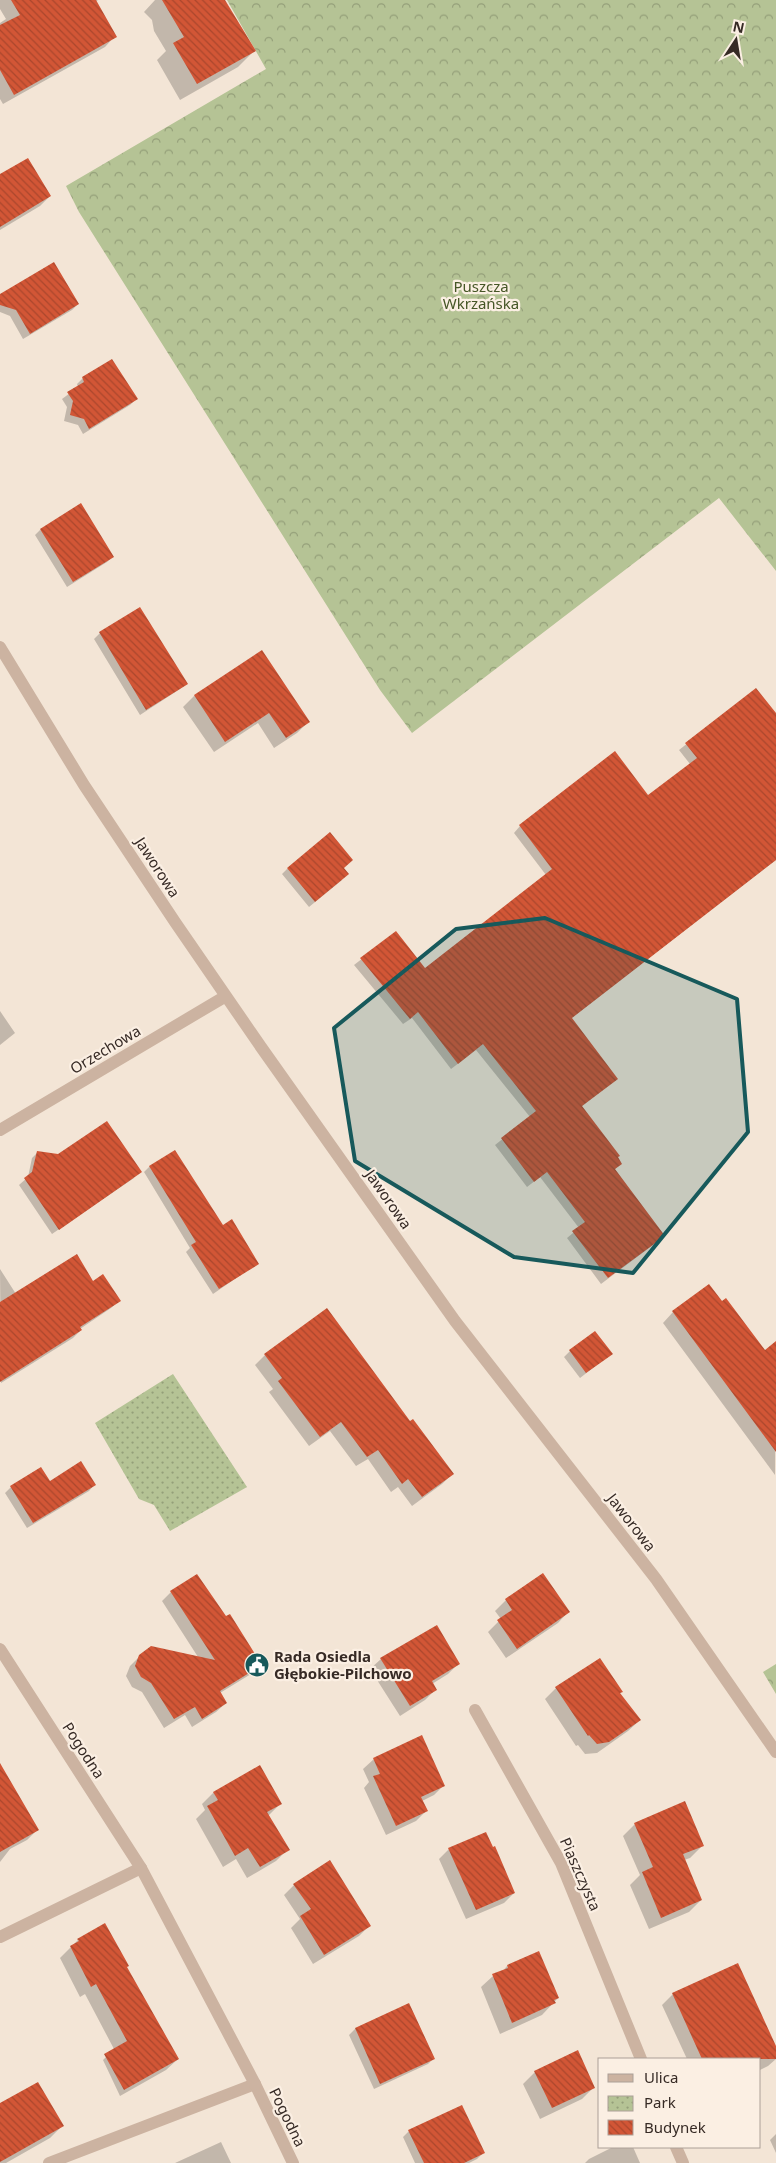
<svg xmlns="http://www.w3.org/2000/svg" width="776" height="2163" font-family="'Noto Sans',sans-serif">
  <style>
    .forest { fill: url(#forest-crowns) }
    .park { fill: url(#park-dots) }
    .shadow { fill: #0003 }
    .building { fill: url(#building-back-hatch) }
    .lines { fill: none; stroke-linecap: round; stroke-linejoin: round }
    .lane { stroke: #ccb3a1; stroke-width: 12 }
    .street { stroke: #ccb3a1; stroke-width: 12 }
    .marked { fill: #17595b; fill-opacity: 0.2; stroke: #17595b; stroke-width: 4; stroke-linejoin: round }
    .labels { text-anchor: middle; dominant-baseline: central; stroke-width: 4.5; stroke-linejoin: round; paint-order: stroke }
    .park-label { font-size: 15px; fill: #465626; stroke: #fbefe3 }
    .street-label { font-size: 15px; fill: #362a25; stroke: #fbefe3 }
    .poi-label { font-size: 15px; font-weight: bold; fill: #362a25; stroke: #fbefe3; text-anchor: start }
  </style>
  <defs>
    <pattern id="forest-crowns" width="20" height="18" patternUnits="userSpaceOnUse" patternTransform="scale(1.25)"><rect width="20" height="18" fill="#b5c395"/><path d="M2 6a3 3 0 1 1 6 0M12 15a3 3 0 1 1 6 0" fill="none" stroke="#949f79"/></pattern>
    <pattern id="park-dots" width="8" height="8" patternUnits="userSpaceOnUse" patternTransform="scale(1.25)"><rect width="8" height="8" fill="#b5c395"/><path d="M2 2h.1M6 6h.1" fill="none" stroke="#949f79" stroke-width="1.8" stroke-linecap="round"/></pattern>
    <pattern id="building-back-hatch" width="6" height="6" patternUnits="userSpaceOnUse" patternTransform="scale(1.25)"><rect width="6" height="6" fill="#d25636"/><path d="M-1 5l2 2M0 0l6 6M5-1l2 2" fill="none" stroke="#ab472d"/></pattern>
  </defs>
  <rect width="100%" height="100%" fill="#f3e5d6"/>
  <path class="forest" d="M 227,0 L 776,0 L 776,571 L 719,498 L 412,733 L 380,690 L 79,212 L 66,186 L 266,69 Z
    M 776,1664 L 776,1694 L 763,1672 Z"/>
  <path class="park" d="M 173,1374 L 247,1487 L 170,1531 L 154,1505 L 139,1499 L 95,1423 Z"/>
  <path class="shadow" d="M 0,0 L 98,0 L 95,2 L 115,36 L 105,47 L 3,104 L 0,99 L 0,23 L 6,19 L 0,9 Z
    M 155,0 L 224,0 L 254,51 L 238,67 L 180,100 L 157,60 L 166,51 L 154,31 L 152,20 L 144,12 Z
    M 0,176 L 50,196 L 40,206 L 0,230 Z
    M 0,295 L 78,304 L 72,310 L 23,339 L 10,316 L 0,312 Z
    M 83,378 L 136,399 L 130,405 L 83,434 L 78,425 L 64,421 L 67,407 L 62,399 L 78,387 L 77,384 Z
    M 40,530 L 113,556 L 107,562 L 67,587 L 35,535 Z
    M 140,609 L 186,684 L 180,689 L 140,715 L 94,639 L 100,633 Z
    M 262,652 L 308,722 L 297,733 L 274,748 L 258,723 L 214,752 L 183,707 L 194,696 Z
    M 756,689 L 776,715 L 776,860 L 571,1018 L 616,1079 L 581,1107 L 621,1163 L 614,1170 L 657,1242 L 601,1284 L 567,1238 L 579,1228 L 540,1177 L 527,1187 L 495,1145 L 530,1117 L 476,1050 L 451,1069 L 412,1018 L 403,1024 L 354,965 L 395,933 L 425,970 L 546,875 L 514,833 L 520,826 L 615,753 L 648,797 L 690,764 L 679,750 Z
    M 343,868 L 342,880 L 309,907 L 282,874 L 287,869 Z
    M 0,1011 L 15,1033 L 0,1045 Z
    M 38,1152 L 59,1155 L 134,1178 L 52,1234 L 19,1185 L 28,1177 L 32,1158 Z
    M 150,1166 L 222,1227 L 258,1263 L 213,1294 L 186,1252 L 190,1248 L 144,1172 Z
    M 0,1269 L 16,1294 L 93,1282 L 119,1301 L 111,1308 L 80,1329 L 81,1330 L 73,1338 L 1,1383 Z
    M 673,1312 L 764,1352 L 776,1343 L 775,1475 L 663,1323 Z
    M 570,1351 L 611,1354 L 580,1378 L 564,1357 Z
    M 265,1355 L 410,1423 L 452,1474 L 442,1484 L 412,1506 L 398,1487 L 391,1492 L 368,1459 L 356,1466 L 330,1431 L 309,1446 L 269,1392 L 273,1389 L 255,1365 Z
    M 94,1485 L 89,1491 L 27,1528 L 5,1493 L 11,1487 Z
    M 543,1575 L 568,1612 L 558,1623 L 506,1658 L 488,1632 L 501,1619 L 495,1611 L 506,1600 Z
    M 171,1592 L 260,1665 L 251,1674 L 220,1693 L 226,1703 L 216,1712 L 192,1727 L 185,1715 L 164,1728 L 142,1692 L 132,1687 L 126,1676 L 130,1666 L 140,1656 L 198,1657 L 162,1601 Z
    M 381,1659 L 458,1664 L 448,1674 L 432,1684 L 435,1690 L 425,1700 L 400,1716 L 370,1669 Z
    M 556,1688 L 622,1691 L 619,1694 L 640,1720 L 628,1731 L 597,1753 L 585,1754 L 578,1745 L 576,1746 L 545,1699 Z
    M 374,1759 L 444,1785 L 434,1795 L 422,1801 L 426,1811 L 416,1821 L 386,1835 L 364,1788 L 369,1782 L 363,1769 Z
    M 214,1792 L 280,1804 L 268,1816 L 288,1849 L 276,1861 L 247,1878 L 236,1859 L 223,1867 L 196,1819 L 205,1810 L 202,1804 Z
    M 0,1796 L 37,1830 L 27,1840 L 10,1849 L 0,1862 Z
    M 635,1824 L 702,1846 L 690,1858 L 684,1860 L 701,1900 L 689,1912 L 649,1929 L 630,1885 L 640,1875 L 623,1836 Z
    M 449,1849 L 514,1893 L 504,1903 L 466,1919 L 439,1859 Z
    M 294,1885 L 369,1926 L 359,1936 L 313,1964 L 291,1928 L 300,1919 L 284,1895 Z
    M 78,1940 L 125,1968 L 178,2059 L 166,2070 L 120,2096 L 103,2060 L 114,2049 L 85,1994 L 80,1997 L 60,1958 Z
    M 738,1965 L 776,2049 L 776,2059 L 768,2066 L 760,2070 L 760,2059 L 687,2059 L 662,2005 L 673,1994 Z
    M 507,1966 L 558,1998 L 542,2015 L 500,2034 L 481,1987 L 493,1976 L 502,1972 Z
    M 409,2004 L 434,2058 L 428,2064 L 374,2089 L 349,2035 L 355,2029 Z
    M 535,2072 L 594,2087 L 582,2099 L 540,2119 L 523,2084 Z
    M 0,2104 L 62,2126 L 50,2138 L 6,2163 L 0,2163 Z
    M 409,2131 L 483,2153 L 477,2159 L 469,2163 L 415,2163 L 403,2137 Z
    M 776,2134 L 776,2153 L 770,2140 Z
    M 221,2142 L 231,2163 L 175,2163 Z
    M 613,2147 L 633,2147 L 640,2163 L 585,2163 L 589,2159 Z"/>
  <path class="building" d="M 11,0 L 96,0 L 117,37 L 14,95 L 0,70 L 0,25 L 20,15 Z
    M 162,0 L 225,0 L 256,51 L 197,84 L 173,43 L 184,37 Z
    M 28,158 L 51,196 L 0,227 L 0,174 Z
    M 54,262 L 79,304 L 30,334 L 16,310 L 0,305 L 0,294 Z
    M 112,359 L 138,399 L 89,429 L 84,419 L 70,415 L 73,401 L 67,392 L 84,382 L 82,377 Z
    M 81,503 L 114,557 L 73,582 L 40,529 Z
    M 140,607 L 188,684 L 146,710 L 99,632 Z
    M 262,650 L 310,722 L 286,738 L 269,713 L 225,742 L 194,695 Z
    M 756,688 L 776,713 L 776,860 L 572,1018 L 618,1079 L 582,1106 L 620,1156 L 618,1157 L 622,1164 L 615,1169 L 665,1236 L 608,1278 L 572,1231 L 585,1222 L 547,1172 L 534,1182 L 501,1138 L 536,1111 L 483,1044 L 458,1064 L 418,1012 L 410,1019 L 360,958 L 396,931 L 425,968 L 552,869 L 519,825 L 615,751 L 648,795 L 697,758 L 685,743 Z
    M 330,832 L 353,860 L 344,868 L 349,874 L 315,902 L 287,868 Z
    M 107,1121 L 142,1172 L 59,1230 L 24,1178 L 32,1172 L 37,1151 L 58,1154 Z
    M 175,1150 L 223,1225 L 232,1219 L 259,1264 L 219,1289 L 191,1245 L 196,1242 L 149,1166 Z
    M 77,1254 L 93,1281 L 103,1274 L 121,1301 L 80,1327 L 82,1330 L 0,1382 L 0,1302 Z
    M 709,1284 L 722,1301 L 726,1298 L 765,1350 L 776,1341 L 776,1452 L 672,1311 Z
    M 327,1308 L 410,1421 L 413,1419 L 454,1474 L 422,1497 L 408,1479 L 402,1484 L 378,1450 L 367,1457 L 341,1422 L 320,1437 L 278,1381 L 282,1378 L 264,1354 Z
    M 595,1331 L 613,1354 L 586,1373 L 569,1350 Z
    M 81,1461 L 96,1485 L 33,1523 L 10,1486 L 41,1467 L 50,1481 Z
    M 543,1573 L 570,1612 L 517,1649 L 497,1620 L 512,1610 L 505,1599 Z
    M 197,1574 L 226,1616 L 230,1614 L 262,1665 L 220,1691 L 227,1703 L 202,1719 L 195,1707 L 174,1719 L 151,1683 L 141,1677 L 135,1666 L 139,1655 L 151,1646 L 215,1660 L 170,1591 Z
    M 437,1625 L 460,1664 L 432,1681 L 437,1690 L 410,1706 L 380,1658 Z
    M 600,1658 L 623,1692 L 620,1693 L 641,1720 L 609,1742 L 597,1744 L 589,1735 L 588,1736 L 555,1687 Z
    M 422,1735 L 445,1786 L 421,1797 L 428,1811 L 396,1826 L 373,1776 L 380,1774 L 373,1758 Z
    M 0,1763 L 39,1830 L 0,1852 Z
    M 260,1765 L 282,1804 L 267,1812 L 290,1850 L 260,1867 L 248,1848 L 235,1856 L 207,1806 L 218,1800 L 213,1792 Z
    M 685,1801 L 704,1846 L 683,1854 L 702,1900 L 661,1918 L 642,1872 L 653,1867 L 634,1823 Z
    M 486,1832 L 493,1847 L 495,1846 L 515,1893 L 476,1910 L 448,1848 Z
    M 330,1860 L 371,1926 L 324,1955 L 300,1916 L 311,1909 L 293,1884 Z
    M 105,1923 L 129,1966 L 127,1967 L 179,2059 L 124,2090 L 104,2054 L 127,2041 L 96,1984 L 91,1987 L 70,1946 L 79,1941 L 77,1939 Z
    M 539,1951 L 559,1998 L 554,2000 L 556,2003 L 512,2023 L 492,1974 L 508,1968 L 507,1965 Z
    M 738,1963 L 776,2046 L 776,2059 L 702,2059 L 672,1993 Z
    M 409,2003 L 435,2059 L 380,2084 L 355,2028 Z
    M 578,2050 L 595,2088 L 552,2108 L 534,2071 Z
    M 38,2082 L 64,2126 L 0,2162 L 0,2103 Z
    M 462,2105 L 485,2153 L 464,2163 L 424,2163 L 408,2130 Z"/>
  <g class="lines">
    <path class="lane" d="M 0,1937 L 141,1868
      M 49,2163 L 255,2084"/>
    <path class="street" d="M 0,647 L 84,785 L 175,922 L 261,1047 L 455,1321 L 656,1579 L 776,1752
      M 0,1130 L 226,996
      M 0,1649 L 141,1868 L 255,2084 L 293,2163
      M 475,1710 L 561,1863 L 641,2059
      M 676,2147 L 683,2163"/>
  </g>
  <path class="marked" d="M 545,918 L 737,999 L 748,1132 L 633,1273 L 514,1257 L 355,1161 L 334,1028 L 456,929 Z"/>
  <defs>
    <symbol id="civic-disc" viewBox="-11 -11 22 22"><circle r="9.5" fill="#17595b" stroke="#fbefe3"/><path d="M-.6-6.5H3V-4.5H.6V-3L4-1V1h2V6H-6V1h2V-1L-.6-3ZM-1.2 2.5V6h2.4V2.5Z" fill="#fff"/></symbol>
  </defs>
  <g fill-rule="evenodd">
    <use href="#civic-disc" x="243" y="1651" width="28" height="28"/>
  </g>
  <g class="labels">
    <g class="park-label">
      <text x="481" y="286">Puszcza<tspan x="481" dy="17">Wkrzańska</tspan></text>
    </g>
    <g class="street-label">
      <text transform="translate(158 867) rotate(57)">Jaworowa</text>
      <text transform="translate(105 1049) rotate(-31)">Orzechowa</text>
      <text transform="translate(389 1199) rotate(55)">Jaworowa</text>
      <text transform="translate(632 1522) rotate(52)">Jaworowa</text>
      <text transform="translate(84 1750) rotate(57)">Pogodna</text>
      <text transform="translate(581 1874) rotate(66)">Piaszczysta</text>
      <text transform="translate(288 2117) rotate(64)">Pogodna</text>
    </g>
    <g class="poi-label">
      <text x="274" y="1656">Rada Osiedla<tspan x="274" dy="17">Głębokie-Pilchowo</tspan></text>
    </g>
  </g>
  <rect x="598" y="2058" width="162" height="90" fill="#fbefe3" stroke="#aca097"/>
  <rect x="608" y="2074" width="25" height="8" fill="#ccb3a1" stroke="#aca097"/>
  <text x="644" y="2083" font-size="15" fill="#362a25">Ulica</text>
  <rect x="608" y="2096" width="25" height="15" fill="url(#park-dots)" stroke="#aca097"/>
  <text x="644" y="2108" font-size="15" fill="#362a25">Park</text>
  <rect x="608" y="2120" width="25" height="15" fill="url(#building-back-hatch)" stroke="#aca097"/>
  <text x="644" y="2133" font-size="15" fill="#362a25">Budynek</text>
  <g transform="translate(736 40) rotate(12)" stroke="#fbefe3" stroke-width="4" paint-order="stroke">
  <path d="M0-4L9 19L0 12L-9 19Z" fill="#362a25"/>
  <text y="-8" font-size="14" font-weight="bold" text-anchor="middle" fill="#362a25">N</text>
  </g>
</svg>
